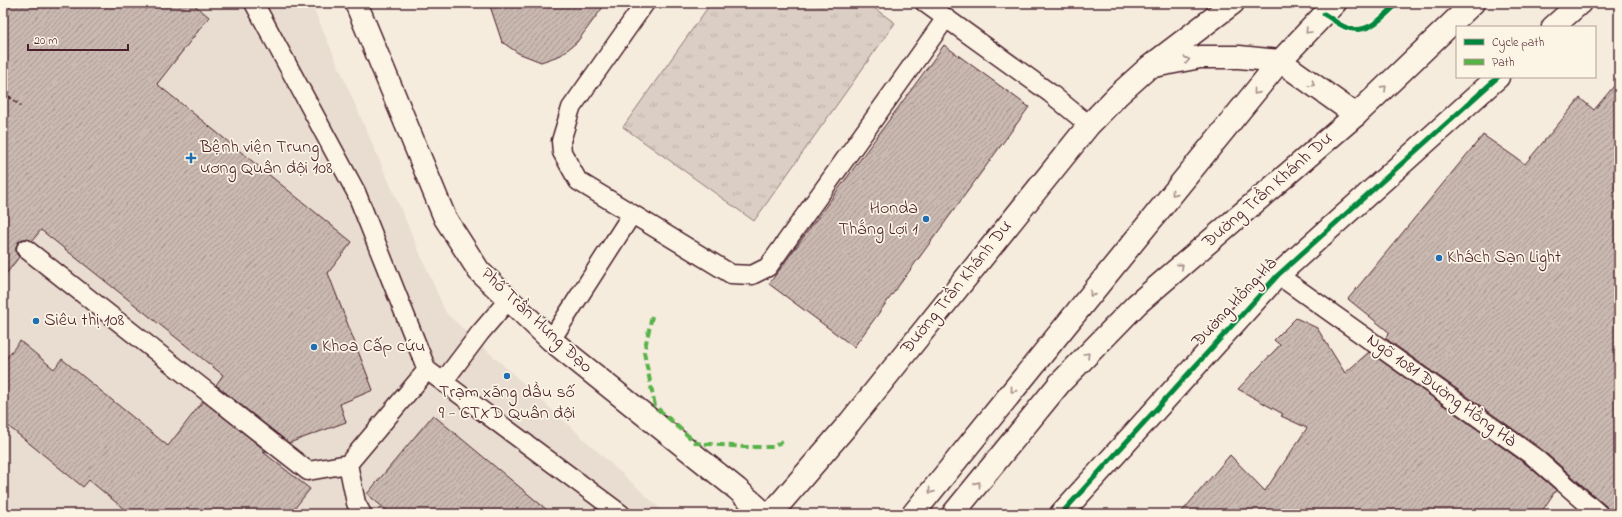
<svg xmlns="http://www.w3.org/2000/svg" width="1622" height="517" font-family="'Indie Flower',sans-serif">
  <style>
    .built { fill: #e8ddd0 }
    .grass { fill: url(#grass-tufts); stroke: #927678 }
    .building { fill: url(#building-hatch); stroke: #4a1f2b }
    .lines { fill: none; stroke-linecap: round; stroke-linejoin: round }
    .lane-casing { stroke: #4a1f2b; stroke-width: 21 }
    .secondary-casing { stroke: #4a1f2b; stroke-width: 25 }
    .primary-casing { stroke: #4a1f2b; stroke-width: 25 }
    .path { stroke: #4a1f2b; stroke-width: 2.5; stroke-dasharray: 4 3; stroke-linecap: butt }
    .lane { stroke: #fcf5e5; stroke-width: 18 }
    .secondary { stroke: #fcf5e5; stroke-width: 22 }
    .primary { stroke: #fcf5e5; stroke-width: 22 }
    .quiet { stroke: #57b146; stroke-width: 4; stroke-dasharray: 8 4; stroke-linecap: butt }
    .cycleway-casing { stroke: #fcf5e5; stroke-width: 8 }
    .cycleway { stroke: #00873e; stroke-width: 5 }
    .oneway { stroke: #a38a88 }
    .poi-dot { fill: #1f6fb2; stroke: #fcf5e5; stroke-width: 1.5 }
    .labels { text-anchor: middle; dominant-baseline: central; stroke-width: 3.5; stroke-linejoin: round; paint-order: stroke }
    .poi-label { font-size: 18px; fill: #4a1f2b; stroke: #fcf5e5; text-anchor: start }
    .street-label { font-size: 18px; fill: #4a1f2b; stroke: #fcf5e5 }
  </style>
  <defs>
    <pattern id="grass-tufts" width="24" height="20" patternUnits="userSpaceOnUse"><rect width="24" height="20" fill="#dbcec4"/><path d="M3 7l-1-3M5 7V3M7 7l1-3M15 17l-1-3M17 17v-4M19 17l1-3" fill="none" stroke="#bdb0a9"/></pattern>
    <pattern id="building-hatch" width="6" height="6" patternUnits="userSpaceOnUse"><rect width="6" height="6" fill="#cab9b1"/><path d="M-1 1l2-2M0 6l6-6M5 7l2-2" fill="none" stroke="#a69690"/></pattern>
  </defs>
  <rect width="100%" height="100%" fill="#f5ecde"/>
  <filter id="ink" filterUnits="userSpaceOnUse"><feTurbulence type="fractalNoise" baseFrequency=".025" numOctaves="2"/><feDisplacementMap in="SourceGraphic" scale="8" xChannelSelector="R" yChannelSelector="G"/><feConvolveMatrix kernelMatrix="1 2 1 2 8 2 1 2 1" color-interpolation-filters="sRGB"/></filter>
  <g filter="url(#ink)">
    <path class="built" d="M 3,3 L 311,3 L 446,313 L 666,514 L 3,514 Z"/>
    <path class="grass" d="M 711,3 L 867,3 L 895,23 L 754,221 L 623,127 Z"/>
    <path class="building" d="M 3,3 L 192,3 L 209,17 L 157,84 L 352,242 L 328,273 L 373,390 L 340,404 L 346,422 L 289,443 L 216,385 L 223,375 L 41,230 L 32,241 L 27,239 L 22,239 L 18,242 L 16,248 L 16,253 L 19,257 L 3,278 Z
      M 489,3 L 606,3 L 577,42 L 561,55 L 541,62 L 518,53 L 502,42 Z
      M 944,45 L 1029,107 L 854,347 L 769,284 Z
      M 1619,80 L 1619,514 L 1609,514 L 1606,506 L 1540,448 L 1385,338 L 1390,333 L 1348,299 L 1483,135 L 1525,164 L 1580,98 L 1594,110 Z
      M 1296,318 L 1317,328 L 1345,373 L 1369,352 L 1527,465 L 1556,490 L 1540,514 L 1180,514 L 1230,455 L 1265,491 L 1307,428 L 1281,416 L 1283,414 L 1238,389 L 1280,345 L 1274,340 Z
      M 20,341 L 54,369 L 62,359 L 168,446 L 203,401 L 266,451 L 263,452 L 310,489 L 290,514 L 130,514 L 89,480 L 83,487 L 3,422 L 3,362 Z
      M 433,415 L 552,514 L 391,514 L 367,494 Z"/>
    <g class="lines">
      <defs>
        <path id="lane" d="M 254,3 L 356,192 L 427,370 L 621,514
          M 645,3 L 571,108 L 561,141 L 562,152 L 578,181 L 731,274 L 752,275 L 768,267 L 946,18
          M 925,3 L 1050,93 L 1089,125
          M 26,249 L 308,471 L 348,464
          M 1278,275 L 1534,457 L 1599,514
          M 551,340 L 632,214
          M 443,382 L 480,333 L 509,299
          M 362,514 L 356,503 L 348,464 L 427,370"/>
        <path id="secondary" d="M 356,3 L 445,218 L 479,271 L 551,340 L 737,489 L 765,514
          M 1553,27 L 1580,3
          M 1154,66 L 1200,57 L 1239,57 L 1280,61 L 1356,115
          M 771,514 L 850,422 L 1089,125 L 1118,95 L 1149,67 L 1233,3
          M 1061,514 L 1278,275 L 1498,77"/>
        <path id="primary" d="M 913,514 L 1280,61 L 1335,3
          M 953,514 L 1060,383 L 1137,304 L 1356,115 L 1473,3"/>
      </defs>
      <use href="#lane" class="lane-casing"/>
      <use href="#secondary" class="secondary-casing"/>
      <use href="#primary" class="primary-casing"/>
      <path class="path" d="M 3,92 L 21,106"/>
      <use href="#lane" class="lane"/>
      <use href="#secondary" class="secondary"/>
      <use href="#primary" class="primary"/>
      <path class="quiet" d="M 652,316 L 644,352 L 655,406 L 696,443 L 745,447 L 773,447 L 786,439"/>
      <defs>
        <path id="cycleway" d="M 1324,14 C 1331,18 1338,24 1345,27 C 1367,37 1384,16 1398,3
          M 1061,514 L 1278,275 L 1498,77"/>
      </defs>
      <use href="#cycleway" class="cycleway-casing"/>
      <use href="#cycleway" class="cycleway"/>
    </g>
    <defs><path id="oneway-chevron" d="M-2-3.5L2.5 0L-2 3.5" fill="none" stroke-width="1.6" stroke-linecap="round" stroke-linejoin="round"/></defs>
    <g class="oneway">
      <use href="#oneway-chevron" transform="translate(1308 31) rotate(133)"/>
      <use href="#oneway-chevron" transform="translate(1187 60) rotate(-11)"/>
      <use href="#oneway-chevron" transform="translate(1312 84) rotate(35)"/>
      <use href="#oneway-chevron" transform="translate(1384 88) rotate(-44)"/>
      <use href="#oneway-chevron" transform="translate(1256 92) rotate(129)"/>
      <use href="#oneway-chevron" transform="translate(1174 193) rotate(129)"/>
      <use href="#oneway-chevron" transform="translate(1181 266) rotate(-41)"/>
      <use href="#oneway-chevron" transform="translate(1092 294) rotate(129)"/>
      <use href="#oneway-chevron" transform="translate(1087 355) rotate(-45)"/>
      <use href="#oneway-chevron" transform="translate(1013 390) rotate(129)"/>
      <use href="#oneway-chevron" transform="translate(978 484) rotate(-51)"/>
      <use href="#oneway-chevron" transform="translate(931 491) rotate(129)"/>
    </g>
  </g>
  <g class="poi-dot">
    <path d="M189 152h4v4h4v4h-4v4h-4v-4h-4v-4h4z"/>
    <circle cx="926" cy="219" r="4"/>
    <circle cx="1439" cy="258" r="4"/>
    <circle cx="36" cy="321" r="4"/>
    <circle cx="314" cy="347" r="4"/>
    <circle cx="507" cy="376" r="4"/>
  </g>
  <g class="labels">
    <g class="poi-label">
      <text x="200" y="148">Bệnh viện Trung<tspan x="200" dy="21">ương Quân đội 108</tspan></text>
      <text x="918" y="209" text-anchor="end">Honda<tspan x="918" dy="21">Thắng Lợi 1</tspan></text>
      <text x="1447" y="258">Khách Sạn Light</text>
      <text x="44" y="321">Siêu thị 108</text>
      <text x="322" y="347">Khoa Cấp cứu</text>
      <text x="507" y="393" text-anchor="middle">Trạm xăng dầu số<tspan x="507" dy="21">9 - CTXD Quân đội</tspan></text>
    </g>
    <g class="street-label">
      <text transform="translate(1268 191) rotate(-41)">Đường Trần Khánh Dư</text>
      <text transform="translate(957 288) rotate(-51)">Đường Trần Khánh Dư</text>
      <text transform="translate(1235 303) rotate(-47)">Đường Hồng Hà</text>
      <text transform="translate(536 321) rotate(43)">Phố Trần Hưng Đạo</text>
      <text transform="translate(1441 391) rotate(36)">Ngõ 1081 Đường Hồng Hà</text>
    </g>
  </g>
  <rect width="1622" height="517" fill="none" stroke="#fcf5e5" stroke-width="16"/>
  <rect x="8" y="8" width="1606" height="501" fill="none" stroke="#4a1f2b" stroke-width="1.5" filter="url(#ink)"/>
  <rect x="1456" y="26" width="140" height="52" fill="#fcf5e5" stroke="#b59f9b"/>
  <rect x="1464" y="39" width="20" height="6" fill="#00873e" stroke="#b59f9b"/>
  <text x="1492" y="46" font-size="12" fill="#4a1f2b">Cycle path</text>
  <rect x="1464" y="59" width="20" height="6" fill="#57b146" stroke="#b59f9b"/>
  <text x="1492" y="66" font-size="12" fill="#4a1f2b">Path</text>
  <path d="M28 44v6h100v-6" fill="none" stroke="#4a1f2b" stroke-width="2"/>
  <text x="34" y="44" font-size="12" fill="#4a1f2b" stroke="#fcf5e5" stroke-width="3" paint-order="stroke">20 m</text>
</svg>
